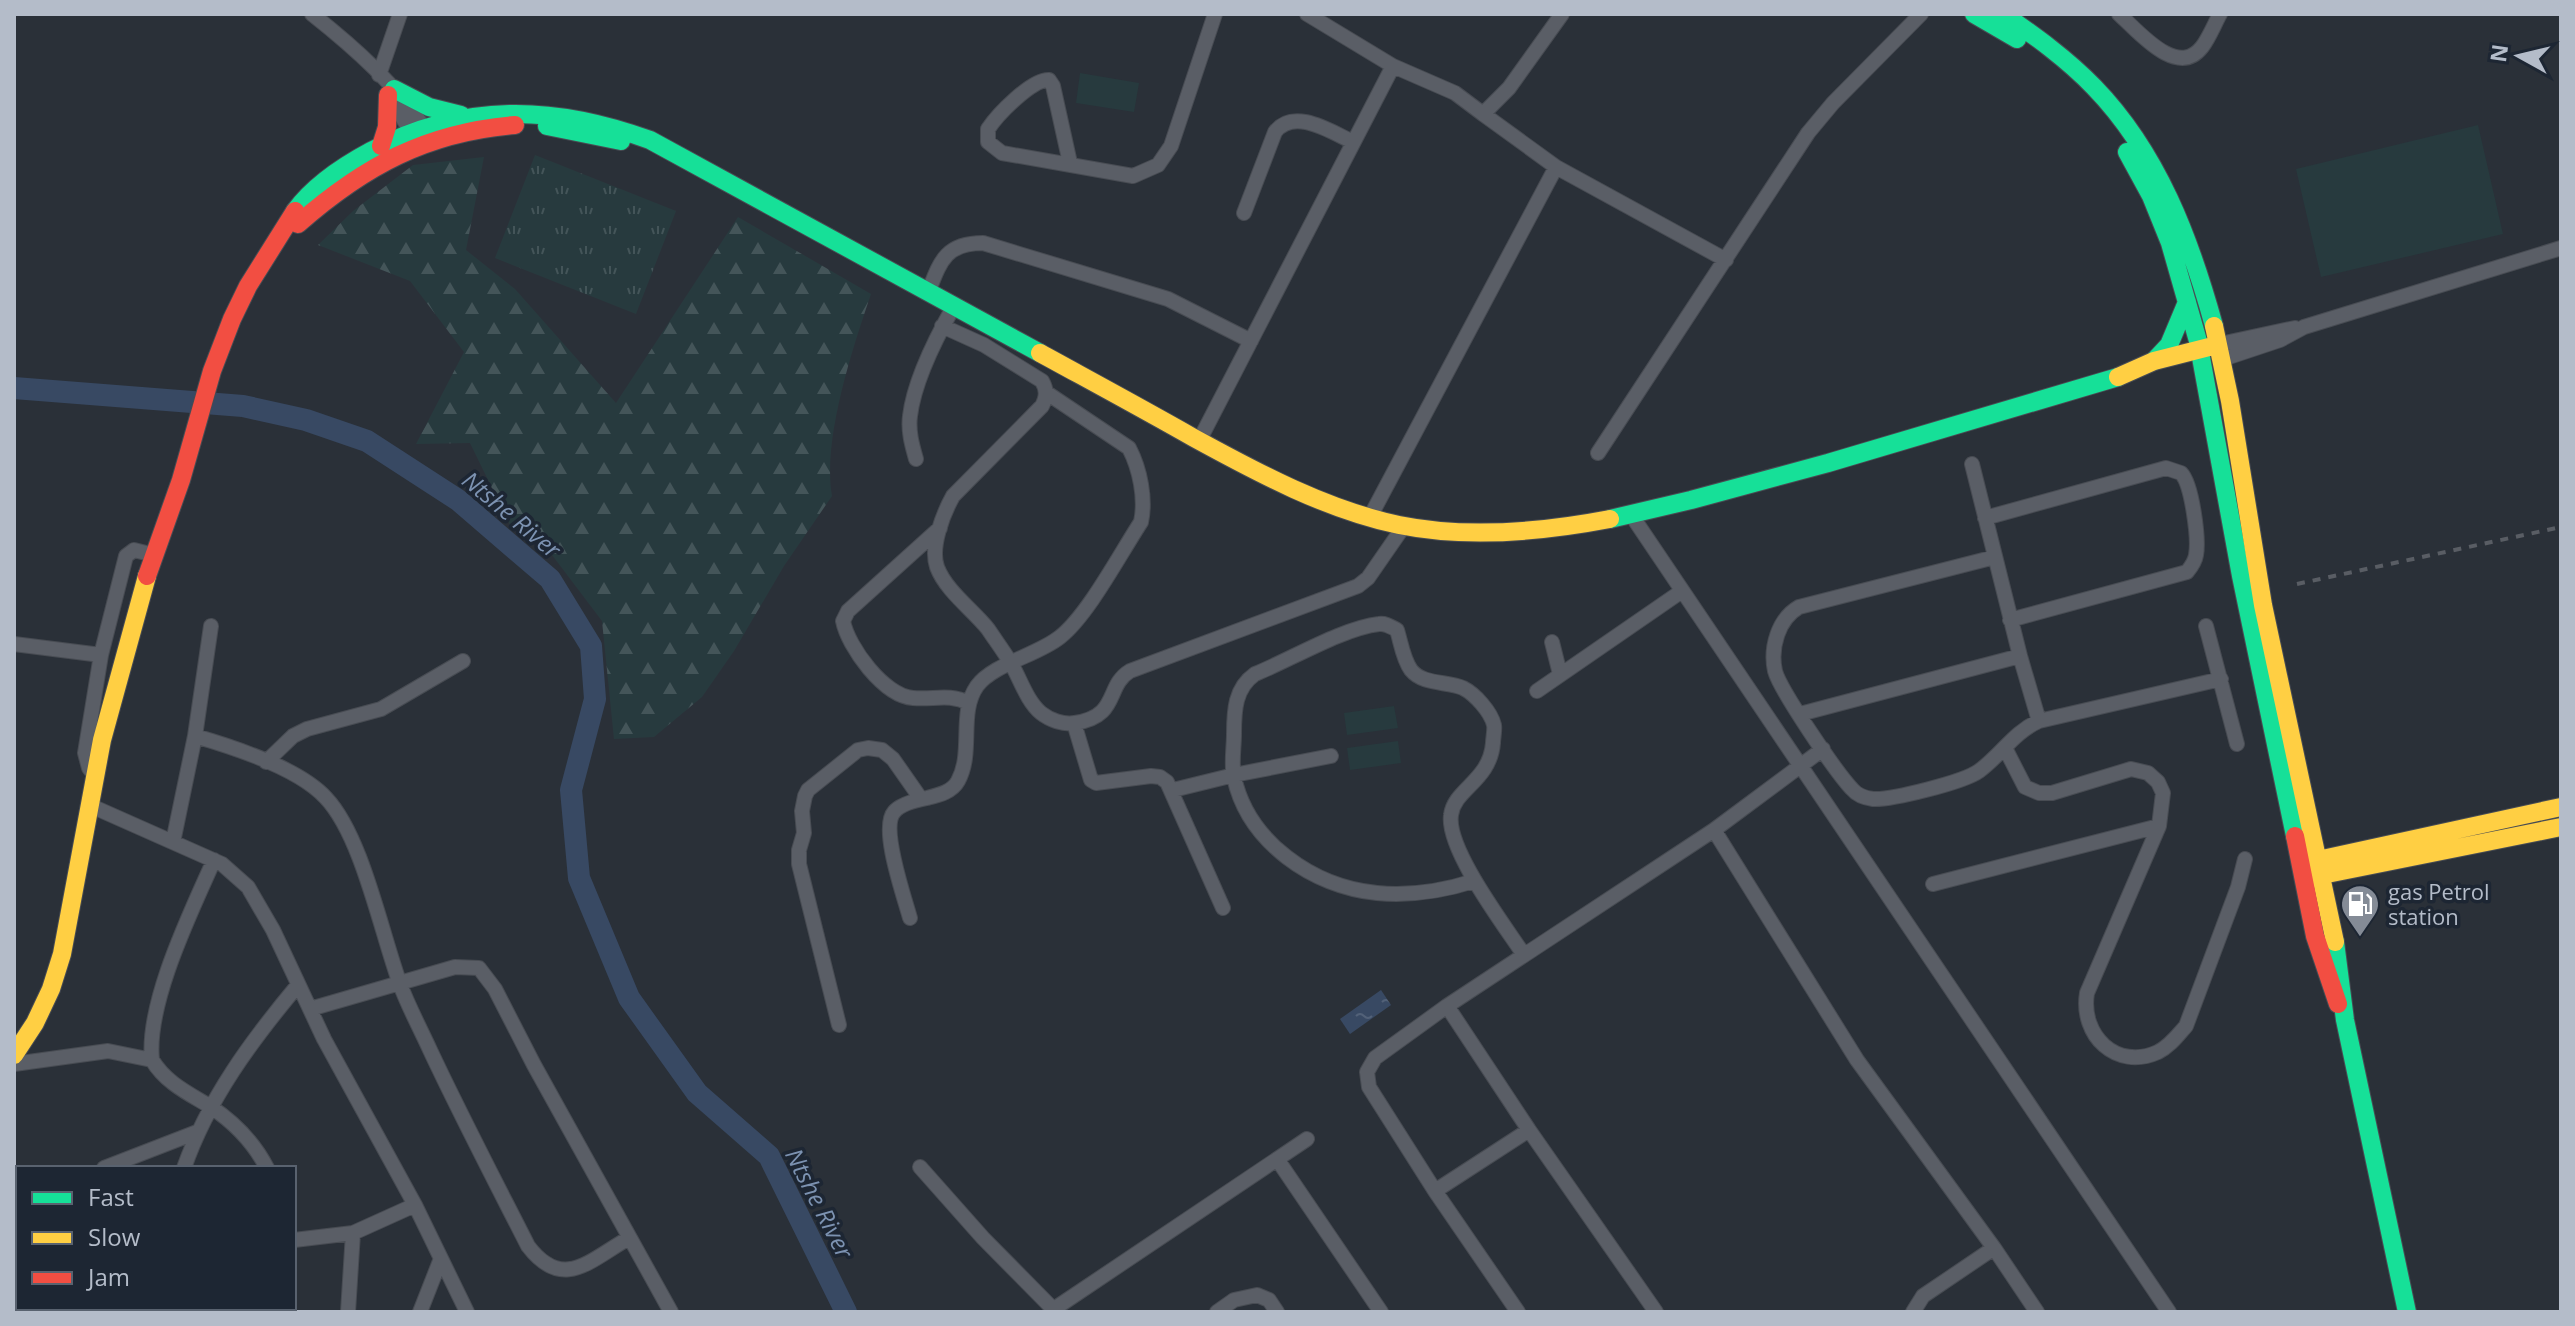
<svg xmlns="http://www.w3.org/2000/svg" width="2575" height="1326" font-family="'Open Sans',sans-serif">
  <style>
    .grass { fill: url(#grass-tufts) }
    .forest { fill: url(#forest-firs) }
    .park { fill: #273a3e }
    .water { fill: url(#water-ripples) }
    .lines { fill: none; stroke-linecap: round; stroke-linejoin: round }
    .river { stroke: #384963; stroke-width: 22 }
    .street-casing { stroke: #484c53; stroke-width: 16 }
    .fast-casing { stroke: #484c53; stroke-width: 20 }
    .slow-casing { stroke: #484c53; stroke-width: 20 }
    .jam-casing { stroke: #484c53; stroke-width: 20 }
    .street { stroke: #5a5e66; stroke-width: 14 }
    .fast { stroke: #16e098; stroke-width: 18 }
    .slow { stroke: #ffcf43; stroke-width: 18 }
    .jam { stroke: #f24e42; stroke-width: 18 }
    .rail { stroke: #595d64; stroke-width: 4; stroke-dasharray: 8 8; stroke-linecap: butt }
    .labels { text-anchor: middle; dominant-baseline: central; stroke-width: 7; stroke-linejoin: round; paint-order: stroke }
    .poi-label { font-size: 22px; fill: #b4bcc9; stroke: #1d2633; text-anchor: start }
    .water-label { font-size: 24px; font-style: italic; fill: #7c92b1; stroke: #1d2633 }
  </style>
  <defs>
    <pattern id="grass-tufts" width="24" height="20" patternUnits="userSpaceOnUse" patternTransform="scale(2)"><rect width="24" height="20" fill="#273a3e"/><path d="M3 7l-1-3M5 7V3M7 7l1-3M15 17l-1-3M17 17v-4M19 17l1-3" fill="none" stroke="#445559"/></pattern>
    <pattern id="forest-firs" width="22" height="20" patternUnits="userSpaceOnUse" patternTransform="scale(2)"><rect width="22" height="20" fill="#273a3e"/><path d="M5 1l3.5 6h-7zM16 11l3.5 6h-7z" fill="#445559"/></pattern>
    <pattern id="water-ripples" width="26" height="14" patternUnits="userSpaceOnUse" patternTransform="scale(2)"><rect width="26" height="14" fill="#384963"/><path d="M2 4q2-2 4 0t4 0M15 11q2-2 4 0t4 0" fill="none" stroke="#526178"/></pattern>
  </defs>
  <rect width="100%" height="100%" fill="#2a3038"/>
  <path class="grass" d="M 535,155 L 676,211 L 636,314 L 495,258 Z"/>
  <path class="forest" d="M 484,157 L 466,250 L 515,289 L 616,403 L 738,217 L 871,294 C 853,347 822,440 832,496 L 784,566 L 734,651 L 702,697 L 654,737 L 614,739 L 602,621 L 549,551 L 510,525 L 470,443 L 416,444 L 464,352 L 410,281 L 318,245 L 353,211 L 413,165 Z"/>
  <path class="park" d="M 1080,73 L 1139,83 L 1134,112 L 1076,103 Z
    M 2478,125 L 2503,234 L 2321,277 L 2296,169 Z
    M 1394,706 L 1398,728 L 1347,735 L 1344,713 Z
    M 1398,741 L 1401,763 L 1350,770 L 1347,748 Z"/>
  <path class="water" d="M 1381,990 L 1391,1005 L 1350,1034 L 1340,1019 Z"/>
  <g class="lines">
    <path class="river" d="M 14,388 L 243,406 L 306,420 L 367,441 L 458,500 L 550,579 L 591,646 L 595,699 L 571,790 L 579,878 L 629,998 L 697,1093 L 769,1156 L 846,1312"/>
    <defs>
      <path id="street" d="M 312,14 C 355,48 399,87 428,134
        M 1307,14 L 1393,66
        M 2119,14 C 2138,31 2177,79 2202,47 C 2209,38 2214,25 2220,14
        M 379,75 L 400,14
        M 390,98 L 415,138
        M 1483,114 L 1556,167 L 1726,260
        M 1070,163 L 1053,86 L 1049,80 C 1032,79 998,114 988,129 L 988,142 L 1002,153 L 1133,176 L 1158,165 L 1171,146 L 1215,14
        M 1244,213 L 1275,132 C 1294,107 1331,132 1353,142
        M 928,293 C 940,262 945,243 983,243 L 1168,299 L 1251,341
        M 942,326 L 984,345 L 1042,381 C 1047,390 1047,396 1042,406 L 953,496 C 943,514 930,547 937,567 C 946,591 973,610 988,629 C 996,641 1005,653 1012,665 C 1021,681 1027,701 1041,713 C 1050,720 1063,725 1075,723 C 1120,716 1105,686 1130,671 L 1358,586 L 1368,578 L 1404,526
        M 2220,344 L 2295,328
        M 2223,359 L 2280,340 L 2304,327 L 2561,248
        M 1199,441 L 1393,66 L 1455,93 L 1483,114 L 1509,88 L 1562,14
        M 1598,453 L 1808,133 L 1833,103 L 1921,14
        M 916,459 C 912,445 908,431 910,416 C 914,382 937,336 954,306
        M 1972,464 L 2020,656 L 2039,721
        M 1632,516 L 2169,1312
        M 1370,517 L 1556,167
        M 1985,518 L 2166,468 L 2181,473 C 2192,484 2199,539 2196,555 C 2195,562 2191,567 2187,572 L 2010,620
        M 940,528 L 848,611 L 843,621 C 848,647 884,696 913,698 C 934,700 948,693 969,703
        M 1995,557 L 1799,607 C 1778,619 1770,648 1775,671 C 1780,690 1836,772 1852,789 C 1857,795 1865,798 1873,799 C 1892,800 1964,782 1979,771 C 2001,755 2014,732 2039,721 L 2221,679
        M 2206,626 L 2237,744
        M 1552,642 L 1560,674
        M 14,644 L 101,655 L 126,556 L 134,550 L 154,555
        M 1537,691 L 1682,591
        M 1800,714 L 2020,656
        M 1074,723 L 1091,780 L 1096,783 L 1151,776 L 1160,777 L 1167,782 L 1223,908
        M 195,736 C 233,747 300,769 326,798 C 362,836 381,932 400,984 C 408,1006 420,1028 430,1050 C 461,1116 495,1181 528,1246 C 563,1292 590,1260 629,1238
        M 2005,748 L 2025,787 L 2039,793 L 2052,793 L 2131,769 L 2148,773 L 2158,782 L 2163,793 L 2159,826 L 2087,993 C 2080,1035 2116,1071 2158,1052 C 2170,1046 2178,1035 2186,1026 L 2238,887 L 2245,859
        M 266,762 L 293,736 L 307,729 L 381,709 L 463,661
        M 95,776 L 89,768 L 85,753 L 101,655
        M 1173,790 L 1234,775 L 1331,756
        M 89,805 L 222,864 L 248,887 L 273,930 L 324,1039 L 415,1205 L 467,1312
        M 1714,830 L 1857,1060 L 1994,1248 L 2037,1312
        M 173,842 L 195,736 L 211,626
        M 214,860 C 191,912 146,1003 152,1060 C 166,1083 188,1093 211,1107 C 235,1123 254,1143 267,1168
        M 1474,881 C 1443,891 1410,896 1377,893 C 1313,887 1248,842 1234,777 C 1231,764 1234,748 1234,734 C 1234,710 1235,688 1255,674 C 1290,660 1343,628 1379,624 C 1386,623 1391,627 1397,630 C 1401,643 1403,659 1411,670 C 1423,685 1447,681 1463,688 C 1475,694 1491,712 1494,725 C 1495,730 1493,738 1493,743 C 1490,781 1454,789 1451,815 C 1446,849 1505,926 1524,955
        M 1933,884 L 2159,826
        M 910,918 C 904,896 880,828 894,812 C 900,804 917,800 927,798 C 939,795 952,792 958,781 C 974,752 958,713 977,686 C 993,664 1038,655 1060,637 C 1088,615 1120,554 1141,522 C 1146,499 1140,469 1129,448 L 1047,393
        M 1447,1006 L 1529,1130 L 1656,1312
        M 310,1009 L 455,967 L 479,968 L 495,989 L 534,1065 L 671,1312
        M 839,1025 L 799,864 L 799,850 L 804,833 L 802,811 L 805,796 L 808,790 L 858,750 L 868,748 L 882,750 L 893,759 L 921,799
        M 14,1064 L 108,1051 L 152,1060
        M 1277,1159 L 1381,1312
        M 920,1167 L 983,1238 L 1056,1312
        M 104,1168 L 197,1132
        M 184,1168 C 208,1099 252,1040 298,985
        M 1435,1191 L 1529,1130
        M 14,1199 L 18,1198
        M 294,1240 L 353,1233 L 415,1205
        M 1054,1309 L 1307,1139
        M 38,1312 L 39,1308
        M 152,1312 L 153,1308
        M 204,1312 L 204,1308
        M 269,1312 L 269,1308
        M 348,1312 L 353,1233
        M 420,1312 L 440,1261
        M 1217,1312 L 1234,1300 L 1257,1295 L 1269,1300 L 1277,1312
        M 1518,1312 L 1435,1191 L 1369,1087 L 1367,1072 L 1375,1058 L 1447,1006 L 1714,830 L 1823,749
        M 1913,1312 L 1923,1296 L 1994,1248"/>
      <path id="fast" d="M 1974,14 L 2017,39
        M 2003,14 C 2035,36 2067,59 2094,87 C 2158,153 2190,239 2214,326
        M 394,89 L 429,107 L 461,115
        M 547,126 L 621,141
        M 2127,152 L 2151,196 L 2170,243 L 2198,341 L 2241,576 L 2295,836
        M 295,211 C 314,185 343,166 371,151 C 464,102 554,105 650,140 L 1040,353
        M 2154,361 L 2169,345 L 2187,302
        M 1610,519 L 1691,500 L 1828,463 L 2118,377
        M 2335,942 L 2345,1020 L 2407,1312"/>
      <path id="slow" d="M 2214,326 L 2230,401 L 2263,605 L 2335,942
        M 1040,353 C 1091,381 1143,409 1194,438 C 1258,473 1327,510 1399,525 C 1468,539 1542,532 1610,519
        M 2118,377 L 2154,361 L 2213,346
        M 2304,863 L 2561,807
        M 2307,878 L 2561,827
        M 14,1055 L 35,1023 L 51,989 L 62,954 L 102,740 L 147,576"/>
      <path id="jam" d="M 381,146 L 387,127 L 388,95
        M 298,224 C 364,166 427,132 515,125
        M 147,576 L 181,480 L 212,371 L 232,319 L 248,286 L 295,211
        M 2295,836 L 2315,936 L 2338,1004"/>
    </defs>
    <use href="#street" class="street-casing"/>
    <use href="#fast" class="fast-casing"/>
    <use href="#slow" class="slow-casing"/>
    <use href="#jam" class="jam-casing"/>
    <use href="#street" class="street"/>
    <use href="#fast" class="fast"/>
    <use href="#slow" class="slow"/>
    <use href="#jam" class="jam"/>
    <path class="rail" d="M 2297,584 L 2561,527"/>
  </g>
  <defs>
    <symbol id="fuel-pin" viewBox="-11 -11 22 30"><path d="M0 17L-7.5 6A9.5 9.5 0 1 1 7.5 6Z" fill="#848b96" stroke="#1d2633"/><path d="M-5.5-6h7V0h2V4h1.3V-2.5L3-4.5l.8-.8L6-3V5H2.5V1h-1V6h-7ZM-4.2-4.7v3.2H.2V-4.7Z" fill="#fff"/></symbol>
  </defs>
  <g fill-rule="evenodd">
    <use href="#fuel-pin" x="2338" y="882" width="44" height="60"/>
  </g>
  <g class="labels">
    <g class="poi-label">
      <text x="2388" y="891">gas Petrol<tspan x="2388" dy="25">station</tspan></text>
    </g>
    <g class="water-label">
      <text transform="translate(512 514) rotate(40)">Ntshe River</text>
      <text transform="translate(820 1203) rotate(63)">Ntshe River</text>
    </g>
  </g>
  <rect width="2575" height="1326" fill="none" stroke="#b4bcc9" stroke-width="32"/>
  <rect x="16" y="1166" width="280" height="144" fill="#1d2633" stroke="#59626f" stroke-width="2"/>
  <rect x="32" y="1192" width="40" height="12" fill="#16e098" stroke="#59626f" stroke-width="2"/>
  <text x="88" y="1206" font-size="24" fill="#b4bcc9">Fast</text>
  <rect x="32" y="1232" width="40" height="12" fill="#ffcf43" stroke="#59626f" stroke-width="2"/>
  <text x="88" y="1246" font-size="24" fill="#b4bcc9">Slow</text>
  <rect x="32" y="1272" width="40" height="12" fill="#f24e42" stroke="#59626f" stroke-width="2"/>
  <text x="88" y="1286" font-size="24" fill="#b4bcc9">Jam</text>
  <g transform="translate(2519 56) rotate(278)" stroke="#1d2633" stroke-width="6" paint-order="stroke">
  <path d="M0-6L14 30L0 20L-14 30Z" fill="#b4bcc9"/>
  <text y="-12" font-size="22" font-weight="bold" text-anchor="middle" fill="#b4bcc9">N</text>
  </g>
</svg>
